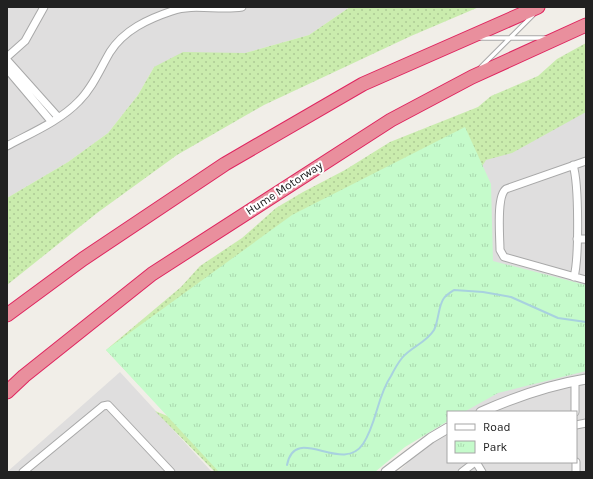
<svg xmlns="http://www.w3.org/2000/svg" width="593" height="479" font-family="Karla,sans-serif">
  <style>
    .residential { fill: #dfdede }
    .grass { fill: url(#grass-dots) }
    .park { fill: url(#park-tufts) }
    .lines { fill: none; stroke-linecap: round; stroke-linejoin: round }
    .stream { stroke: #a8d1df; stroke-width: 2 }
    .service-casing { stroke: #a8a8a8; stroke-width: 5.5 }
    .minor-casing { stroke: #a8a8a8; stroke-width: 9 }
    .tertiary-casing { stroke: #a8a8a8; stroke-width: 11 }
    .motorway-casing { stroke: #df255f; stroke-width: 15 }
    .service { stroke: #fff; stroke-width: 3.5 }
    .minor { stroke: #fff; stroke-width: 7 }
    .tertiary { stroke: #fff; stroke-width: 9 }
    .motorway { stroke: #e98f9d; stroke-width: 13 }
    .labels { text-anchor: middle; dominant-baseline: central; stroke-width: 4; stroke-linejoin: round; paint-order: stroke }
    .street-label { font-size: 12px; fill: #212121; stroke: #fff }
  </style>
  <defs>
    <pattern id="grass-dots" width="8" height="8" patternUnits="userSpaceOnUse"><rect width="8" height="8" fill="#caecad"/><path d="M2 2h.1M6 6h.1" fill="none" stroke="#adca95" stroke-width="1.8" stroke-linecap="round"/></pattern>
    <pattern id="park-tufts" width="24" height="20" patternUnits="userSpaceOnUse"><rect width="24" height="20" fill="#c5fbcb"/><path d="M3 7l-1-3M5 7V3M7 7l1-3M15 17l-1-3M17 17v-4M19 17l1-3" fill="none" stroke="#a9d7ae"/></pattern>
  </defs>
  <rect width="100%" height="100%" fill="#f1eee8"/>
  <path class="residential" d="M 7,7 L 350,7 L 309,35 L 245,53 L 225,53 L 154,67 L 138,95 L 108,133 L 68,162 L 7,198 Z
    M 586,70 L 586,472 L 398,472 L 448,424 L 448,462 L 576,462 L 576,412 L 461,412 L 465,127 Z
    M 120,372 L 212,472 L 7,472 Z"/>
  <path class="grass" d="M 350,7 L 479,7 L 411,36 L 264,105 L 177,155 L 97,213 L 7,285 L 7,198 L 68,162 L 108,133 L 138,95 L 154,67 L 183,52 L 245,53 L 309,35 Z
    M 586,43 L 586,112 L 512,153 L 486,160 L 479,171 L 139,385 L 106,350 L 181,287 L 200,266 L 242,238 L 276,208 L 303,192 L 345,170 L 390,142 L 478,107 L 491,96 L 538,76 L 557,59 Z
    M 155,411 L 170,417 L 224,472 L 215,472 Z"/>
  <path class="park" d="M 465,127 L 491,184 L 493,261 L 586,285 L 586,371 L 498,393 L 464,412 L 448,412 L 448,421 L 405,447 L 375,472 L 219,472 L 106,350 L 292,215 Z"/>
  <g class="lines">
    <path class="stream" d="M 287,465 C 295,423 342,475 363,444 C 377,423 377,396 391,376 C 394,370 398,363 402,358 C 411,347 426,343 434,330 C 439,320 438,306 444,298 C 446,295 451,292 454,290 L 483,292 L 511,297 L 558,318 L 586,322"/>
    <defs>
      <path id="service" d="M 479,38 L 547,38
        M 481,67 L 533,15"/>
      <path id="minor" d="M 7,57 L 25,41 L 44,7
        M 7,60 L 58,117
        M 7,69 L 51,121
        M 7,146 C 31,133 60,121 79,101 C 93,87 100,69 110,52 C 124,30 148,19 172,11 C 193,3 219,11 242,7
        M 586,161 L 506,189 C 496,196 500,237 500,250 L 504,257 L 586,280
        M 573,165 C 579,184 579,258 574,277
        M 577,239 L 586,239
        M 575,381 L 575,412
        M 576,425 L 586,423
        M 476,462 L 482,472
        M 576,462 L 576,472
        M 23,472 L 103,406 L 108,405 L 171,472
        M 462,472 L 475,462"/>
      <path id="tertiary" d="M 481,412 C 515,397 549,385 586,379
        M 386,472 L 431,438 L 448,428"/>
      <path id="motorway" d="M 7,315 L 83,259 L 225,164 L 363,84 L 538,7
        M 7,392 L 24,376 L 152,274 L 391,120 L 472,77 L 586,25"/>
    </defs>
    <use href="#service" class="service-casing"/>
    <use href="#minor" class="minor-casing"/>
    <use href="#tertiary" class="tertiary-casing"/>
    <use href="#motorway" class="motorway-casing"/>
    <use href="#service" class="service"/>
    <use href="#minor" class="minor"/>
    <use href="#tertiary" class="tertiary"/>
    <use href="#motorway" class="motorway"/>
  </g>
  <g class="labels">
    <g class="street-label">
      <text transform="translate(284 188) rotate(-33)">Hume Motorway</text>
    </g>
  </g>
  <rect width="593" height="479" fill="none" stroke="#212121" stroke-width="16"/>
  <rect x="447" y="411" width="130" height="52" fill="#ffffff" stroke="#a6a6a6"/>
  <rect x="455" y="424" width="20" height="6" fill="#ffffff" stroke="#a6a6a6"/>
  <text x="483" y="431" font-size="12" fill="#212121">Road</text>
  <rect x="455" y="441" width="20" height="12" fill="url(#park-tufts)" stroke="#a6a6a6"/>
  <text x="483" y="451" font-size="12" fill="#212121">Park</text>
</svg>
